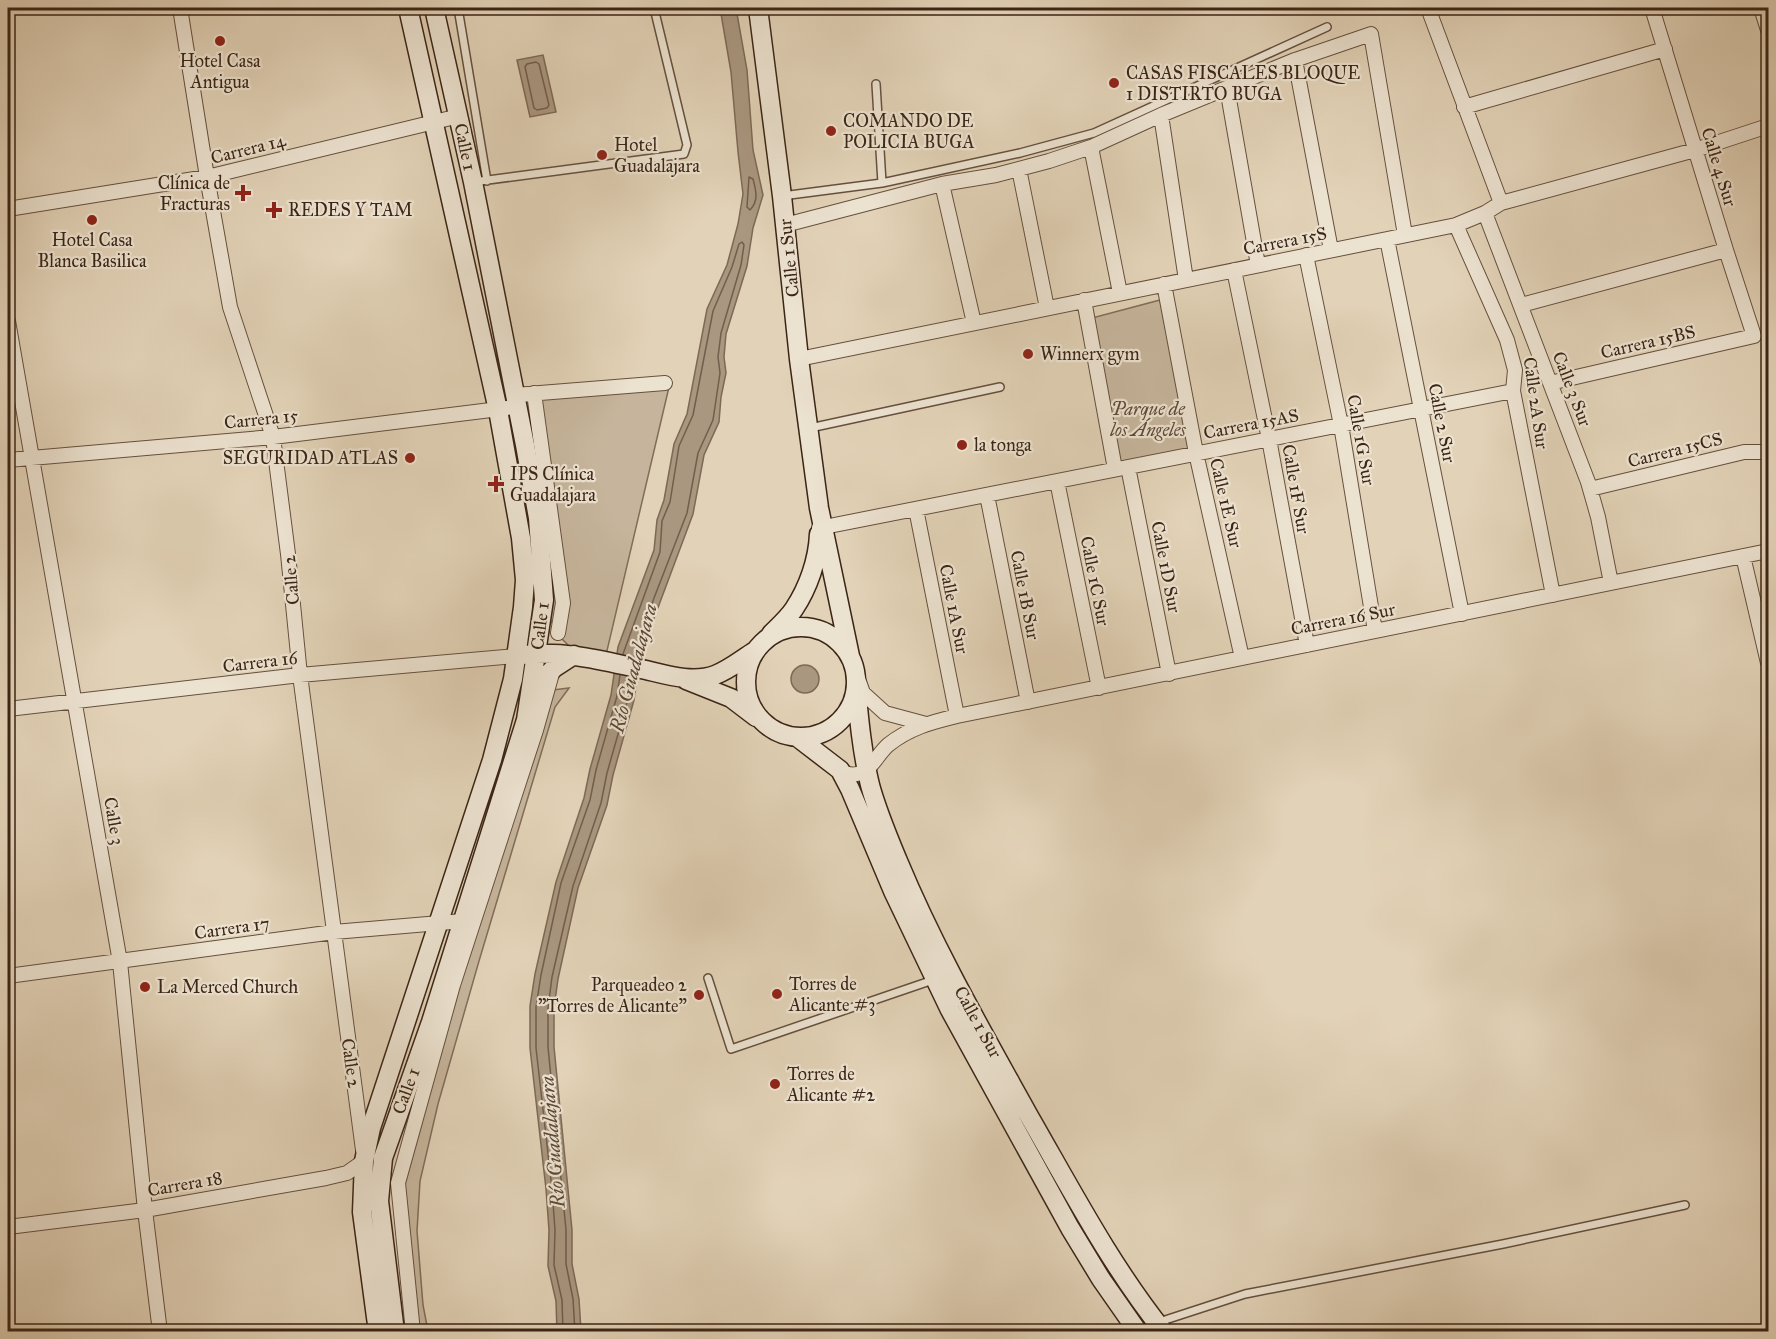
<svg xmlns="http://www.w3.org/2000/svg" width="1776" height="1339" font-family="'IM FELL Great Primer',serif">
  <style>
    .green { fill: #c6b59c; stroke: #806d59; stroke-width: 1.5 }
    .water { fill: #a99780; stroke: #7d6956; stroke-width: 1.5 }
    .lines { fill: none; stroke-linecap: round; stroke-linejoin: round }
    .shore { stroke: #725e4b; stroke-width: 1.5 }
    .lane-casing { stroke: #65503e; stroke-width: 10 }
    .street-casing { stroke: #65503e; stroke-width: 16 }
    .secondary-casing { stroke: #3b2516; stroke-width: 21 }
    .lane { stroke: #ece2d0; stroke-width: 7 }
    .street { stroke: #ece2d0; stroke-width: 14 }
    .secondary { stroke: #ece2d0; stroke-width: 18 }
    .poi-dot { fill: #8f2418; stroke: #ece2d0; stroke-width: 2 }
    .labels { text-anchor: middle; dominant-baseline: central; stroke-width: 4.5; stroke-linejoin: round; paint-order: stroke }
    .poi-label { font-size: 18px; fill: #3b2516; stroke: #ece2d0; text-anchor: start }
    .street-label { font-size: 18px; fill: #3b2516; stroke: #ece2d0 }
    .park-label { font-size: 18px; font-style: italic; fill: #5e4938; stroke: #ece2d0 }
    .water-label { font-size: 20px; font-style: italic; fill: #5c4736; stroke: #ece2d0 }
  </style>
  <rect width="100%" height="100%" fill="#e2d2b7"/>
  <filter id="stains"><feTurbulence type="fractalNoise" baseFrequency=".00333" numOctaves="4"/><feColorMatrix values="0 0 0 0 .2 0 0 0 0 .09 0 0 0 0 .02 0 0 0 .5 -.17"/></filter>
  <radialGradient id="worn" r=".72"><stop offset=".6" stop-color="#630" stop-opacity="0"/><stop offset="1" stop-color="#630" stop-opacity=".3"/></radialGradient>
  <path class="green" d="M 1160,300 L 1191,451 L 1119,464 L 1092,318 Z
    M 669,387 L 606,655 L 573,650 L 562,639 L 547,615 L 515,398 Z
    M 569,688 L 555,707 L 479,961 L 438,1104 L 420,1181 L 417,1231 L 423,1305 L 428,1331 L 410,1331 L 396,1166 L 545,691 Z"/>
  <path class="water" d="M 720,8 L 736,8 L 747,70 L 753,150 L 763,195 L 753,228 L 747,266 L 726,334 L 724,357 L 726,373 L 721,397 L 719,422 L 704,455 L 693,514 L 641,653 L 634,700 L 613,775 L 607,805 L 578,888 L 558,979 L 554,1008 L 554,1047 L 572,1230 L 572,1264 L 579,1299 L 581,1331 L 557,1332 L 556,1301 L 548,1266 L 549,1230 L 546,1189 L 530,1048 L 530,1006 L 535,974 L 556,882 L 584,798 L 590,769 L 611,695 L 618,647 L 654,550 L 657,520 L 664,500 L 674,444 L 687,414 L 707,309 L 727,265 L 738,224 L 743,194 L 738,152 L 731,72 Z
    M 543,55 L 556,112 L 530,117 L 517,60 Z
    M791 679a14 14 0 1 1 28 0a14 14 0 1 1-28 0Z"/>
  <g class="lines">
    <path class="shore" d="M 536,62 L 539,64 L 549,105 L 547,108 L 537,110 L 534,108 L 525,67 L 527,64 Z
      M 749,177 L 753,179 C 756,190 759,201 750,210 L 747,207 Z
      M 623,654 L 660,552 L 662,521 L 670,502 L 679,446 L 693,415 L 713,311 L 732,267 L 739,244 L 742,242 L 744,245 L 741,265 L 721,333 L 718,357 L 720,373 L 713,420 L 698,453 L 687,513 L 654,598 L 634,657
      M 563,1332 L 562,1300 L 554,1265 L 555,1230 L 552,1189 L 536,1048 L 536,1007 L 541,975 L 561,883 L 590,800 L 596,770 L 617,696 L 620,675
      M 575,1332 L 573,1299 L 566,1264 L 566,1230 L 548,1047 L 548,1008 L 552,977 L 573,886 L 601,803 L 607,773 L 628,699 L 631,678"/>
    <defs>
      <path id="lane" d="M 458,8 L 487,181
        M 876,84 L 882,183
        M 473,182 L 684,154 L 687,145 L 654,8
        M 782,196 L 882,183 L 1020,153 L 1094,133 L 1327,27
        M 810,428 L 1000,387
        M 708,978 L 731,1049 L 933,980
        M 1159,1322 L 1245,1294 L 1503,1244 L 1685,1205"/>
      <path id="street" d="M 180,8 L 207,177 L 230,307 L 273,437 L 288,554 L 300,675 L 363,1150
        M 1428,8 L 1501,203
        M 1761,8 L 1768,30
        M 1295,60 L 1331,250
        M 1227,88 L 1258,265
        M 1464,107 L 1665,49
        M 1161,115 L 1186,280
        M 1091,147 L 1120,293
        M 1019,169 L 1047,308
        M 942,184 L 974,323
        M 8,209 L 207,177 L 459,116
        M 1485,213 L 1588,482 L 1598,517 L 1611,583
        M 785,225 L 942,184 L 996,175 L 1049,161 L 1091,147 L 1161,115 L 1295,60 L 1371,34 L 1405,235
        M 1456,225 L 1507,340 L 1515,370 L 1513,391 L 1553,595
        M 1387,239 L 1462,614
        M 1306,255 L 1341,425 L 1375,631
        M 1234,270 L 1269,439 L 1307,645
        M 1164,284 L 1196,453 L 1242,658
        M 1084,300 L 1115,469
        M 1521,305 L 1726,250
        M 8,321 L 120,962 L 145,1210 L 160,1332
        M 799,359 L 1456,225 L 1485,213 L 1501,203 L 1695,150 L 1768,126
        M 1550,383 L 1754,336 L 1726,250 L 1652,8
        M 534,393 L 563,603 L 558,633
        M 515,395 L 665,383
        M 8,460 L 273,437 L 507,408
        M 1128,467 L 1169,674
        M 1057,481 L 1099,688
        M 1590,489 L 1744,452 L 1768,452
        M 987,495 L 1028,702
        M 916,509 L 957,716
        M 819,528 L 1513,391
        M 1743,556 L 1768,663
        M 855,670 L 863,693 L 885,713 L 926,724
        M 8,709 L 300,675 L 516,656
        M 840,770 C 849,776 856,776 866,770 C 874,764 880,752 888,745 C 909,728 932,722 957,716 L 1768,551
        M 8,976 L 334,932 L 463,921
        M 8,1227 L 145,1210 L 326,1178 L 347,1173 L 364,1161
        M 413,1332 L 398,1183 L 453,985 L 536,730 L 553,670"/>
      <path id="secondary" d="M 758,8 L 782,196 L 799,359 L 819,508 L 850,656
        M746 682a55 55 0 1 1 110 0a55 55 0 1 1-110 0Z
        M 771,634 C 779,626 788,618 794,609 C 808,588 818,560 819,534
        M 526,655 C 566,650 607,662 646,670 C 667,675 693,683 715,675 C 729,670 742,659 755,651
        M 686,680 L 731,698 L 756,717
        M 856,686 C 859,719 862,752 870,785 C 877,811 888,837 898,861 C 935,950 983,1033 1029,1116 C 1071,1189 1111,1266 1164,1332
        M 531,692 L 554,668 L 574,655
        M 797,737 L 840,770 L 850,789 L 893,891 L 950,1010 L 1070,1228 L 1101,1279 L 1138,1332
        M 378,1332 L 362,1212 L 364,1161 L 371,1128 L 492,760 L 513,679 L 523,607 L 525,580 L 521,538 L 498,410 L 408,8
        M 395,1332 L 379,1201 L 383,1158 L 431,1022 L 526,720 L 544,600 L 538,518 L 525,445 L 473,182 L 434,8"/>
    </defs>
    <use href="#lane" class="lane-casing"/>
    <use href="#street" class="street-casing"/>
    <use href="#secondary" class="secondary-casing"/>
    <use href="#lane" class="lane"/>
    <use href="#street" class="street"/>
    <use href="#secondary" class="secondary"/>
  </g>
  <g class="poi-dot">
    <circle cx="220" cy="41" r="6"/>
    <circle cx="1114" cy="83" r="6"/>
    <circle cx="831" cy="131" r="6"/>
    <circle cx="602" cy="155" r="6"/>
    <path d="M240 184h6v6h6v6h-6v6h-6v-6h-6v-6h6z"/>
    <path d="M271 201h6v6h6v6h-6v6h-6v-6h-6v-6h6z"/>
    <circle cx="92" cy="220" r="6"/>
    <circle cx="1028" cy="354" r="6"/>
    <circle cx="962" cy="445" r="6"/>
    <circle cx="410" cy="458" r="6"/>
    <path d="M493 475h6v6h6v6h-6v6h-6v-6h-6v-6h6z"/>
    <circle cx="145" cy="987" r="6"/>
    <circle cx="777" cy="994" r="6"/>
    <circle cx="699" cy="995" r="6"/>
    <circle cx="775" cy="1084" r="6"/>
  </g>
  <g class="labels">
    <g class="poi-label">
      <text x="220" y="61" text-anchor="middle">Hotel Casa<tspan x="220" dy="21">Antigua</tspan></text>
      <text x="1126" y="73">CASAS FISCALES BLOQUE<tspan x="1126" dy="21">1 DISTIRTO BUGA</tspan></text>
      <text x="843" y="121">COMANDO DE<tspan x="843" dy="21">POLICIA BUGA</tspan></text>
      <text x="614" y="145">Hotel<tspan x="614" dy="21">Guadalajara</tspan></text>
      <text x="230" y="183" text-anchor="end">Clínica de<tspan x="230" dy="21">Fracturas</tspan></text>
      <text x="288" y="210">REDES Y TAM</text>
      <text x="92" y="240" text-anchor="middle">Hotel Casa<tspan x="92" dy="21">Blanca Basilica</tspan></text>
      <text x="1040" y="354">Winnerx gym</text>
      <text x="974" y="445">la tonga</text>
      <text x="398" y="458" text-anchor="end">SEGURIDAD ATLAS</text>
      <text x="510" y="474">IPS Clínica<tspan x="510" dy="21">Guadalajara</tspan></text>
      <text x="789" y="984">Torres de<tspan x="789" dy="21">Alicante #3</tspan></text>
      <text x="687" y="985" text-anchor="end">Parqueadeo 2<tspan x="687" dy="21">"Torres de Alicante"</tspan></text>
      <text x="157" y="987">La Merced Church</text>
      <text x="787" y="1074">Torres de<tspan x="787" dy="21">Alicante #2</tspan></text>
    </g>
    <g class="street-label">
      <text transform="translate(465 147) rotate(78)">Calle 1</text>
      <text transform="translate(248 149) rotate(-14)">Carrera 14</text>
      <text transform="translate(1719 167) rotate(73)">Calle 4 Sur</text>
      <text transform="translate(1285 241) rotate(-11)">Carrera 15S</text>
      <text transform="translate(789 258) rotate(-96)">Calle 1 Sur</text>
      <text transform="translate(1648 342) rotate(-13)">Carrera 15BS</text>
      <text transform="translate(1572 389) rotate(69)">Calle 3 Sur</text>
      <text transform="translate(1536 403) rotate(82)">Calle 2A Sur</text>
      <text transform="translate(261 419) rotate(-6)">Carrera 15</text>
      <text transform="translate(1442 423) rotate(79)">Calle 2 Sur</text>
      <text transform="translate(1251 424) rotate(-11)">Carrera 15AS</text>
      <text transform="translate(1361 440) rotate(80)">Calle 1G Sur</text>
      <text transform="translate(1675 450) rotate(-14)">Carrera 15CS</text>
      <text transform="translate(1296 489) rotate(80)">Calle 1F Sur</text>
      <text transform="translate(1226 503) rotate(77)">Calle 1E Sur</text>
      <text transform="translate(1166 567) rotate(79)">Calle 1D Sur</text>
      <text transform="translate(291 580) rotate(-95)">Calle 2</text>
      <text transform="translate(1095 581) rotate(79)">Calle 1C Sur</text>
      <text transform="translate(1025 595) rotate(79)">Calle 1B Sur</text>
      <text transform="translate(954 609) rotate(79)">Calle 1A Sur</text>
      <text transform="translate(1343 619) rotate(-11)">Carrera 16 Sur</text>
      <text transform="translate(540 626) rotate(-83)">Calle 1</text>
      <text transform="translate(260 662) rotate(-7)">Carrera 16</text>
      <text transform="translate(114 821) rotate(80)">Calle 3</text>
      <text transform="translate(232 928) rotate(-8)">Carrera 17</text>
      <text transform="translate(978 1022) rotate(61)">Calle 1 Sur</text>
      <text transform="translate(351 1063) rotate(82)">Calle 2</text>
      <text transform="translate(406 1091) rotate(-70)">Calle 1</text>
      <text transform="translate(185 1184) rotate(-10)">Carrera 18</text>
    </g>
    <g class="park-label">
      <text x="1148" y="409">Parque de<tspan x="1148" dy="21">los Ángeles</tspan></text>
    </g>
    <g class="water-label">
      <text transform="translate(633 668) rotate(-75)">Río Guadalajara</text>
      <text transform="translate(552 1142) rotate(-95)">Río Guadalajara</text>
    </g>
  </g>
  <rect width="1776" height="1339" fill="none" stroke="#e2d2b7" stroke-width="30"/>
  <rect x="9" y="9" width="1758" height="1321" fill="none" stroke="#3b2516" stroke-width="3"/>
  <rect x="15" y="15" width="1746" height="1309" fill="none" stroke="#3b2516" stroke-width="1.5"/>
  <rect width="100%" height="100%" filter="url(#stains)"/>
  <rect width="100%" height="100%" fill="url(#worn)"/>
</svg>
